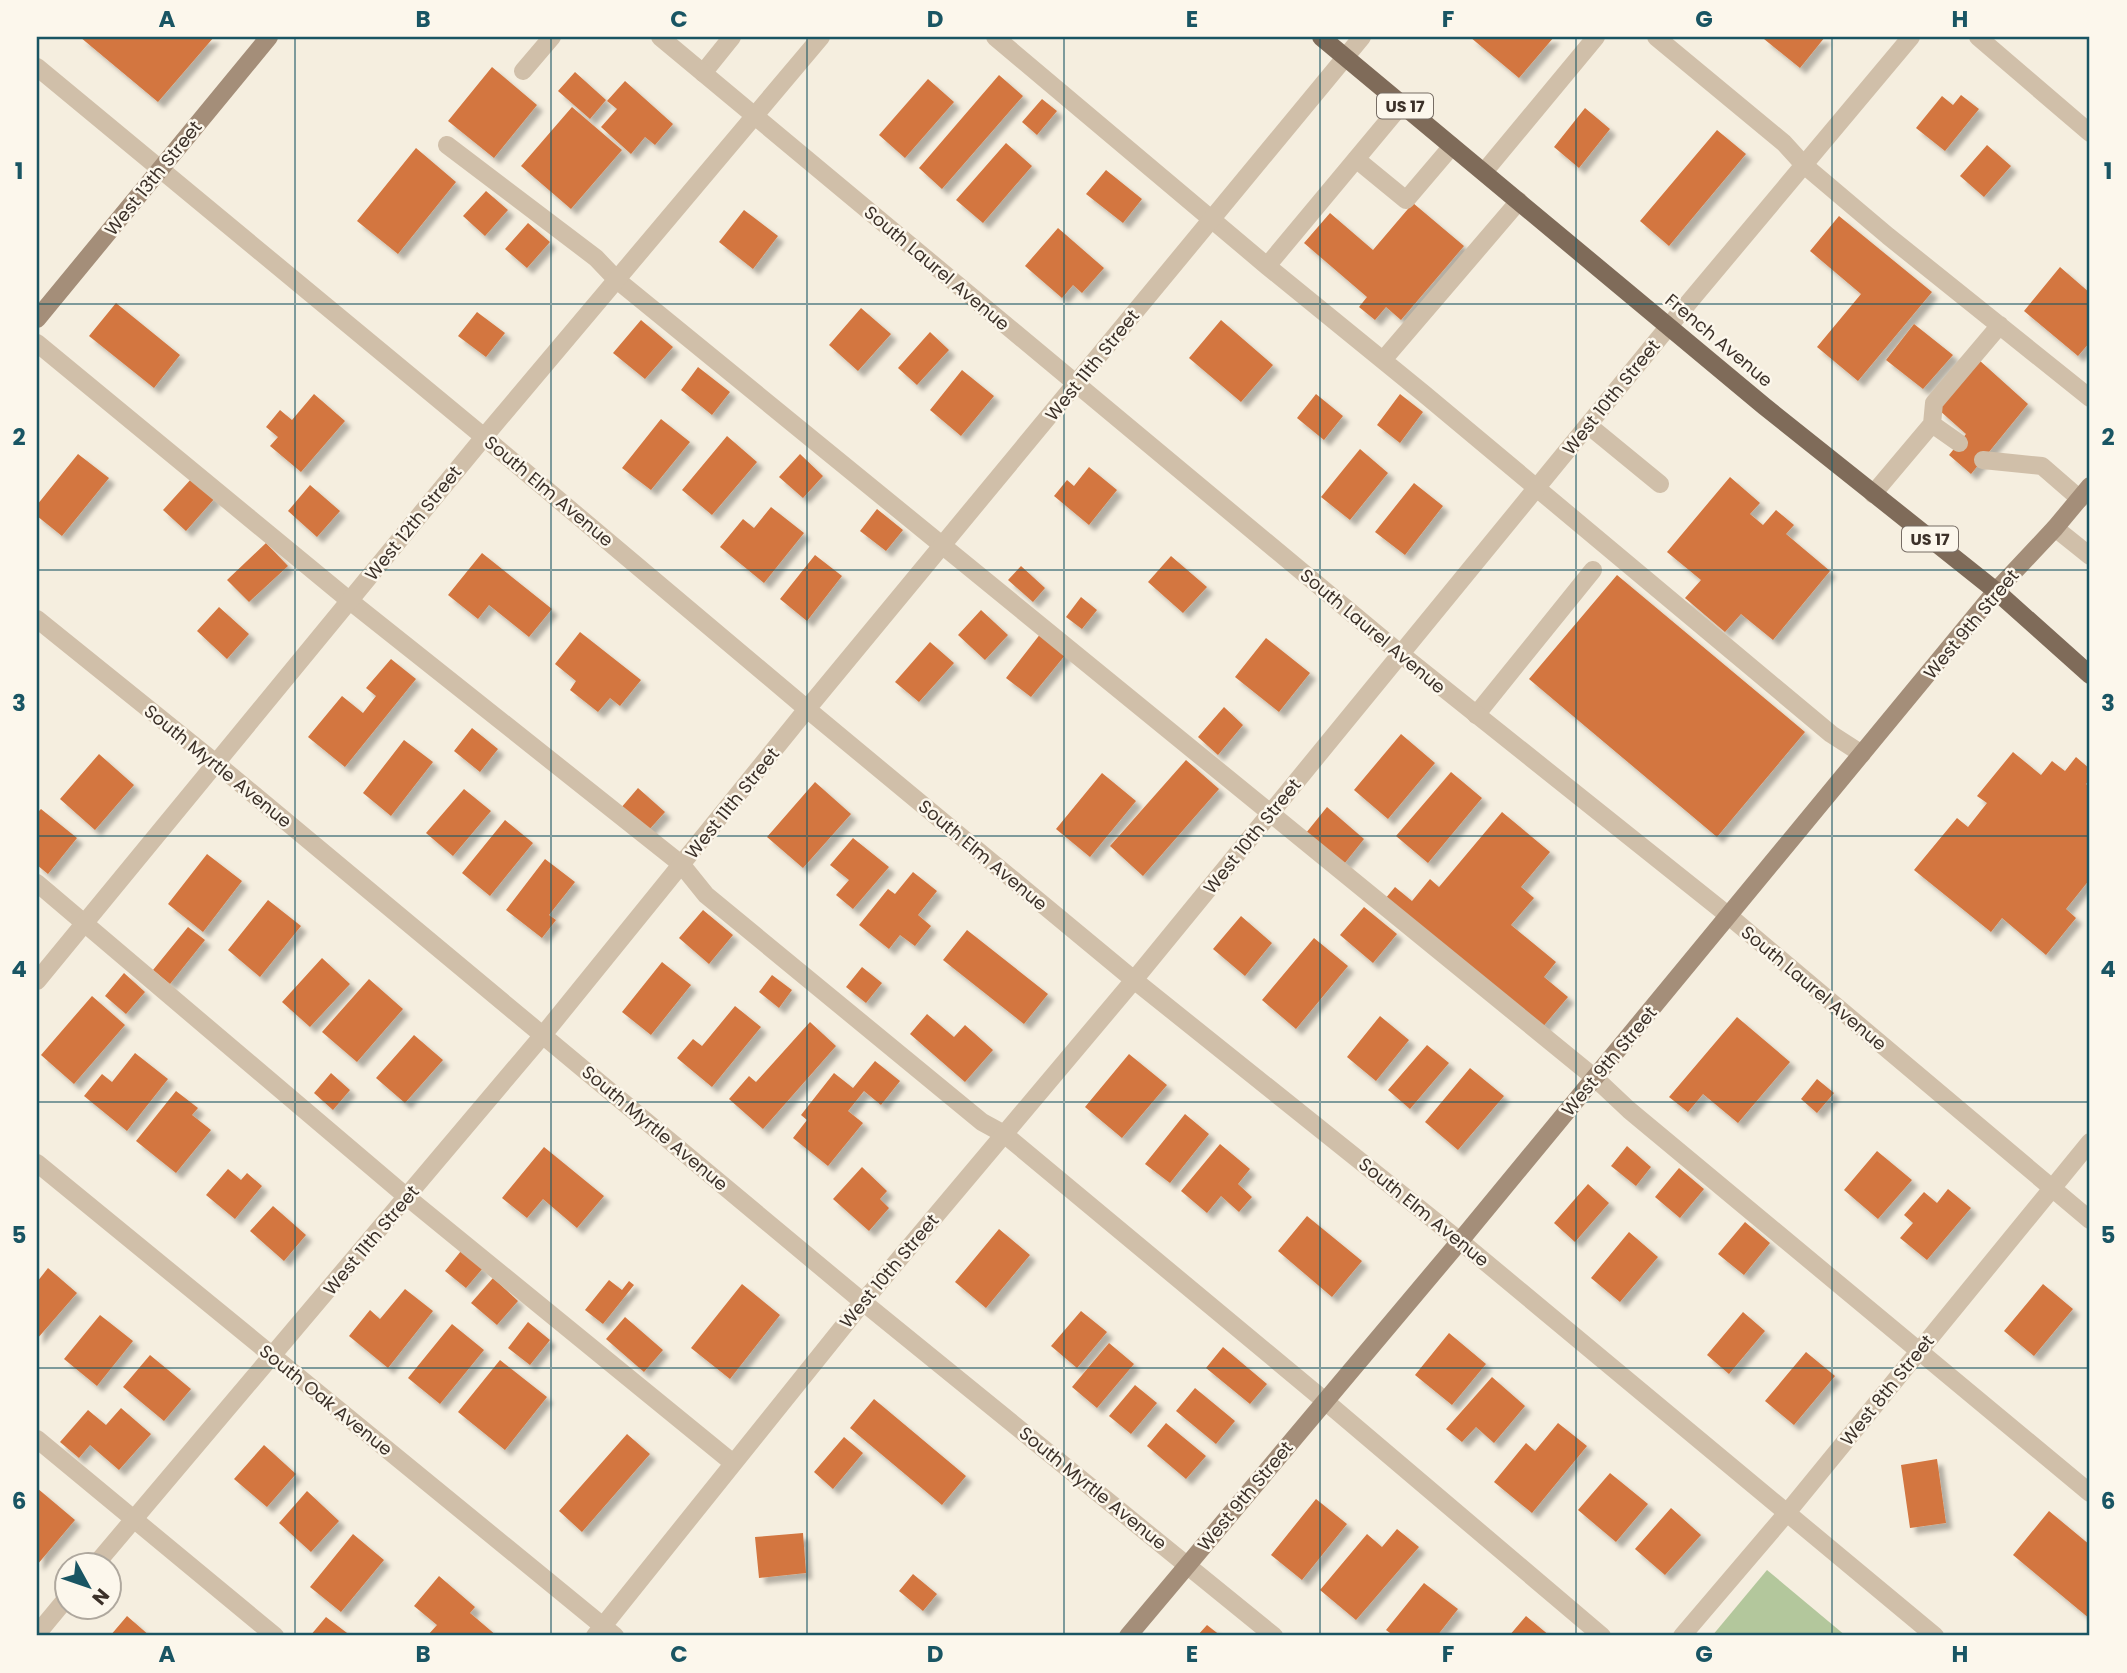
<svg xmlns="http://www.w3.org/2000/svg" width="2127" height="1673" font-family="Poppins,sans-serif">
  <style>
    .green { fill: #b3c79c }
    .building { fill: #d3763f; filter: url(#shadow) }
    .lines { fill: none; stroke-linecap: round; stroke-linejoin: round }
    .lane { stroke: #d0bfa9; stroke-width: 18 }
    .street { stroke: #d0bfa9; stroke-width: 18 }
    .secondary { stroke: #a48e79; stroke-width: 18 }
    .primary { stroke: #7f6b59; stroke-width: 18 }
    .grid { fill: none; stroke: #195563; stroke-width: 2; stroke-opacity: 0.55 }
    .labels { text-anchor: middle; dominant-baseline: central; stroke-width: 5; stroke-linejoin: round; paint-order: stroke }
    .shield { fill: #fcf7ec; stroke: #766c64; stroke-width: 2 }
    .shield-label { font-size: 16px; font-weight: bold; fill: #3c3129 }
    .street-label { font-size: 18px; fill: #3c3129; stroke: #fcf7ec }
    .neatline { fill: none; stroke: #195563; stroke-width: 2.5 }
    .grid-label { font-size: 23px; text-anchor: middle; font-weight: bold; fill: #195563 }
  </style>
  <defs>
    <filter id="shadow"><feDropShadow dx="6" dy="6" stdDeviation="2" flood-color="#0004"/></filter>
  </defs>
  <rect width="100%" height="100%" fill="#f5eedf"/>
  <path class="green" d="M 1767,1570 L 1846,1636 L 1712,1636 Z"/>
  <path class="building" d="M 80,37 L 214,37 L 158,102 Z
    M 1470,37 L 1554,37 L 1519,78 Z
    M 1765,37 L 1825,37 L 1800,68 L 1764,39 Z
    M 492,67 L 537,105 L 494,158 L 448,121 Z
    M 575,72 L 606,100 L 590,119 L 558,91 Z
    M 999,75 L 1023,96 L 942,189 L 919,168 Z
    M 928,79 L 954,102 L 905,158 L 879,135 Z
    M 625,81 L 673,124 L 655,145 L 645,137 L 631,154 L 601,127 L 617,109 L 607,101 Z
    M 1961,95 L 1979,109 L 1945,151 L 1916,128 L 1942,96 L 1953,105 Z
    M 1042,99 L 1057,111 L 1037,135 L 1022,122 Z
    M 572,107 L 622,150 L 571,209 L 521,166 Z
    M 1585,108 L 1610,129 L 1579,168 L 1554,147 Z
    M 1717,130 L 1746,154 L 1669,246 L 1640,221 Z
    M 1006,143 L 1032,166 L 983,223 L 956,200 Z
    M 1987,145 L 2011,166 L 1984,197 L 1960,176 Z
    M 416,148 L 456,182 L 398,254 L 357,221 Z
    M 1106,170 L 1142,199 L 1123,223 L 1086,194 Z
    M 486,191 L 508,210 L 485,236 L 463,216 Z
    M 1413,203 L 1464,246 L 1401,320 L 1386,307 L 1375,320 L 1359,307 L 1367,297 L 1304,243 L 1330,213 L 1373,250 Z
    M 744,210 L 778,236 L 753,269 L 719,242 Z
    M 1839,216 L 1932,292 L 1858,381 L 1817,347 L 1861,294 L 1810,251 Z
    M 528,223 L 550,242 L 527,268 L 505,249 Z
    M 1058,228 L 1104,268 L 1082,293 L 1073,285 L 1062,298 L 1025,266 Z
    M 2060,267 L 2090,293 L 2090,342 L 2078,356 L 2024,311 Z
    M 116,303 L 180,355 L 154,388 L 89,336 Z
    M 861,308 L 891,334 L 858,371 L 829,345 Z
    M 477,312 L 505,333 L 486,357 L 458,336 Z
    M 641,320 L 673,347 L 645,379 L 613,353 Z
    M 1221,320 L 1273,365 L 1241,402 L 1189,358 Z
    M 1914,324 L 1953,355 L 1923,389 L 1886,360 Z
    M 930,332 L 949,350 L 917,385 L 898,368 Z
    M 1979,360 L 2028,404 L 1971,474 L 1949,455 L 1966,434 L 1939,410 Z
    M 698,367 L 730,392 L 712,415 L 681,390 Z
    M 962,370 L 994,396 L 961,436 L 930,410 Z
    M 314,394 L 345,421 L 301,472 L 270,446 L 278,437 L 266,427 L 280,410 L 292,420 Z
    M 1316,394 L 1343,416 L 1324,440 L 1297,418 Z
    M 1400,394 L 1423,412 L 1400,443 L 1377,425 Z
    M 661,419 L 690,442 L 651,490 L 622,468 Z
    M 727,436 L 757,462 L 712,515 L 682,490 Z
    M 1360,449 L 1388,473 L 1350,520 L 1321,497 Z
    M 78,454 L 109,478 L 62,536 L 37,516 L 37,505 Z
    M 800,454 L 823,476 L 803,498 L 779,477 Z
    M 1089,467 L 1117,490 L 1089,525 L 1054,496 L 1067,480 L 1074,486 Z
    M 1730,477 L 1760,503 L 1750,514 L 1763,525 L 1776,510 L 1794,525 L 1786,534 L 1830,571 L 1773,640 L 1741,614 L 1725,632 L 1685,598 L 1701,580 L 1667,552 Z
    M 192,478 L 215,498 L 186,531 L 163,510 Z
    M 1414,483 L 1443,506 L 1405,555 L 1375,532 Z
    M 310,485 L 340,511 L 317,537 L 288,511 Z
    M 771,507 L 804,533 L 764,583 L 720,547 L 743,519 L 754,528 Z
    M 877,509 L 903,530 L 886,551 L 860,531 Z
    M 266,543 L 288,566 L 249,602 L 227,580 Z
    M 482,553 L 552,609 L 529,637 L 489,605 L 478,619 L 448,595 Z
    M 815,555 L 842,576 L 807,621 L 780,599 Z
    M 1171,556 L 1207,587 L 1183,613 L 1148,582 Z
    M 1021,566 L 1045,588 L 1033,602 L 1008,580 Z
    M 1617,575 L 1805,732 L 1717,837 L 1529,679 Z
    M 1081,597 L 1097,610 L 1082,629 L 1066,617 Z
    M 219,607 L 249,634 L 227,659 L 197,631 Z
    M 981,610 L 1008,635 L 985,660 L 958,635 Z
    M 580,632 L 641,680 L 620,706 L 610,698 L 598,712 L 570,690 L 576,681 L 555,664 Z
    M 1041,633 L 1066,654 L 1031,697 L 1006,678 Z
    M 1266,638 L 1310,673 L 1279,712 L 1235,677 Z
    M 930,642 L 954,663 L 919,702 L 895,682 Z
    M 391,659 L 416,679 L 345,767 L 308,737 L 342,696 L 363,713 L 376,696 L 366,688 Z
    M 1224,707 L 1243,725 L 1218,755 L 1198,737 Z
    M 472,728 L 498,749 L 480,772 L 454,751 Z
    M 1401,734 L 1435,763 L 1388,819 L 1354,790 Z
    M 404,740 L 433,762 L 391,816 L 363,793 Z
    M 2013,752 L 2041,775 L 2052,761 L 2065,771 L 2076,757 L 2090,769 L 2090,779 L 2086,784 L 2090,788 L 2090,879 L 2066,909 L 2076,918 L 2046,955 L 2002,918 L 1991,932 L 1914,870 L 1957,818 L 1968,827 L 1987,803 L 1977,796 Z
    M 99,754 L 134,785 L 95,830 L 60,799 Z
    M 1186,760 L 1219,789 L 1143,876 L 1110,846 Z
    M 1451,772 L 1482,798 L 1428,863 L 1396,836 Z
    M 1102,773 L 1136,801 L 1090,857 L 1056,829 Z
    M 815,782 L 851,814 L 803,868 L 767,837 Z
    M 638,788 L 665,812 L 647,832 L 620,809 Z
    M 464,789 L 491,811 L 453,856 L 426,833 Z
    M 1327,807 L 1364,839 L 1344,864 L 1306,833 Z
    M 41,809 L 77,838 L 48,874 L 37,865 L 37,813 Z
    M 1502,812 L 1550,852 L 1521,887 L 1534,898 L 1511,925 L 1556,962 L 1544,977 L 1568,997 L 1541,1029 L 1385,899 L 1395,887 L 1412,901 L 1430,879 L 1439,887 Z
    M 505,820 L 533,843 L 490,896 L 462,873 Z
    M 853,838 L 889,867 L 853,909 L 836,895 L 849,880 L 830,865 Z
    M 207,854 L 242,881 L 203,932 L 168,904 Z
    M 545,859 L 575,882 L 549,915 L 556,920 L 542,938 L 506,910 Z
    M 913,872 L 937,891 L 918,915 L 931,926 L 915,946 L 900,935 L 889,949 L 859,925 L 888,889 L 895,894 Z
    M 268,900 L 301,926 L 260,977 L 228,950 Z
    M 1364,907 L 1397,934 L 1373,963 L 1340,935 Z
    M 703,910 L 733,935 L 709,964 L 679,938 Z
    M 1241,916 L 1272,943 L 1245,976 L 1213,949 Z
    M 188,927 L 205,940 L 170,984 L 153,970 Z
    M 967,930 L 1048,994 L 1024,1024 L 943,960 Z
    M 1314,938 L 1348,966 L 1296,1029 L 1262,1000 Z
    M 322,958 L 350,984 L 310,1027 L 282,1002 Z
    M 662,962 L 691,985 L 651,1035 L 622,1012 Z
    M 862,967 L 882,983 L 866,1003 L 846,987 Z
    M 124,973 L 145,992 L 126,1014 L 105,996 Z
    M 772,975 L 792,990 L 779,1008 L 759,992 Z
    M 369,979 L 403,1009 L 357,1062 L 322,1032 Z
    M 92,996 L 125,1025 L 74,1084 L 41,1055 Z
    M 735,1006 L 761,1027 L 712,1087 L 677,1058 L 693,1039 L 702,1046 Z
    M 927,1014 L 954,1037 L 965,1025 L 993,1050 L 965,1082 L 910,1034 Z
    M 1380,1016 L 1409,1040 L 1376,1081 L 1347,1057 Z
    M 1737,1017 L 1790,1062 L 1738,1123 L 1703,1094 L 1688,1112 L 1669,1097 Z
    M 810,1022 L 836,1046 L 763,1129 L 729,1099 L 749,1076 L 756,1082 Z
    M 414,1035 L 443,1060 L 405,1103 L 376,1078 Z
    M 1427,1045 L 1449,1063 L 1410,1109 L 1388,1090 Z
    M 135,1053 L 168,1079 L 127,1131 L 84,1096 L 102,1074 L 112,1082 Z
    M 1129,1054 L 1167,1085 L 1122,1138 L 1085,1107 Z
    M 875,1061 L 900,1081 L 881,1105 L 864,1091 L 848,1111 L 863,1123 L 828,1166 L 793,1138 L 807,1120 L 801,1115 L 834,1073 L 853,1088 Z
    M 1470,1068 L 1504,1096 L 1458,1150 L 1425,1122 Z
    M 331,1073 L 350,1090 L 333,1110 L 314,1093 Z
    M 1817,1079 L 1834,1093 L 1817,1113 L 1801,1099 Z
    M 176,1091 L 198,1108 L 192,1115 L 211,1130 L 176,1173 L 136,1141 Z
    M 1185,1114 L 1209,1134 L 1170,1183 L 1145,1164 Z
    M 1220,1144 L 1250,1169 L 1238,1184 L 1252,1197 L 1239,1212 L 1221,1196 L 1207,1213 L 1181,1191 Z
    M 1627,1146 L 1651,1167 L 1636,1186 L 1611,1166 Z
    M 544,1147 L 604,1196 L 577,1228 L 543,1199 L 527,1218 L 502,1198 Z
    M 1877,1151 L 1912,1180 L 1878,1219 L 1844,1190 Z
    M 862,1167 L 887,1191 L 880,1199 L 889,1208 L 869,1231 L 833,1199 Z
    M 1679,1168 L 1704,1189 L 1680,1218 L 1655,1197 Z
    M 228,1169 L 241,1180 L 247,1173 L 262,1186 L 235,1219 L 206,1195 Z
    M 1588,1184 L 1609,1203 L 1575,1242 L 1554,1223 Z
    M 1948,1189 L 1971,1208 L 1927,1260 L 1900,1238 L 1913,1223 L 1904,1215 L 1924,1192 L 1937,1203 Z
    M 273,1206 L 306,1235 L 284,1261 L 250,1231 Z
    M 1307,1216 L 1362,1261 L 1332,1297 L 1278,1251 Z
    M 1745,1222 L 1770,1243 L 1744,1275 L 1718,1254 Z
    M 999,1229 L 1030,1255 L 986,1308 L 955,1282 Z
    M 1629,1232 L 1658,1257 L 1620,1302 L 1591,1278 Z
    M 461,1251 L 483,1268 L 466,1288 L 445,1271 Z
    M 48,1268 L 77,1293 L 37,1339 L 37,1282 Z
    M 493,1278 L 518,1301 L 497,1325 L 471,1303 Z
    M 609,1280 L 622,1290 L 629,1281 L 634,1285 L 603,1324 L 585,1310 Z
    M 742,1284 L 780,1315 L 730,1379 L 691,1348 Z
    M 2043,1284 L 2073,1309 L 2034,1356 L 2004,1331 Z
    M 405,1289 L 433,1311 L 388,1368 L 349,1336 L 370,1310 L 380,1319 Z
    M 1081,1311 L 1107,1332 L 1077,1368 L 1051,1346 Z
    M 1743,1312 L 1765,1331 L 1729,1374 L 1707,1355 Z
    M 100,1315 L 133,1341 L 97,1386 L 64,1359 Z
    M 625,1317 L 663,1350 L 644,1372 L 606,1339 Z
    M 528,1322 L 550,1340 L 530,1365 L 508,1348 Z
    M 452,1324 L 484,1350 L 440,1404 L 408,1378 Z
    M 1449,1333 L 1486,1364 L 1452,1405 L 1415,1375 Z
    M 1109,1343 L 1134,1364 L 1097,1408 L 1072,1387 Z
    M 1223,1347 L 1267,1384 L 1250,1404 L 1206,1368 Z
    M 1806,1352 L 1835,1376 L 1794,1425 L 1765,1401 Z
    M 150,1355 L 191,1389 L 164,1421 L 123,1387 Z
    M 500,1360 L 547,1397 L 505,1450 L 458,1412 Z
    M 1492,1377 L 1525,1406 L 1494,1443 L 1476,1427 L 1462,1442 L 1446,1429 Z
    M 1135,1385 L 1157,1403 L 1131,1434 L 1109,1416 Z
    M 1195,1388 L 1235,1421 L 1216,1444 L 1176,1411 Z
    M 874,1399 L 966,1476 L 942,1505 L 850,1428 Z
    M 121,1408 L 151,1434 L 119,1470 L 90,1445 L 79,1458 L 60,1442 L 88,1410 L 106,1425 Z
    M 1166,1423 L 1206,1456 L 1186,1479 L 1147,1446 Z
    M 1558,1423 L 1587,1446 L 1532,1513 L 1494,1482 L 1526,1443 L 1535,1451 Z
    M 627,1434 L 650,1454 L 582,1532 L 559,1511 Z
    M 844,1437 L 863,1453 L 833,1489 L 814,1472 Z
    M 264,1445 L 296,1474 L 267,1507 L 234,1479 Z
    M 1937,1459 L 1946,1523 L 1910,1528 L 1901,1465 Z
    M 1610,1473 L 1648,1504 L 1616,1542 L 1578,1510 Z
    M 37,1488 L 75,1520 L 37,1565 Z
    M 307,1491 L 339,1521 L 311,1552 L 279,1523 Z
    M 1316,1499 L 1347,1524 L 1302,1580 L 1271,1555 Z
    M 1671,1508 L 1701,1535 L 1665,1575 L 1635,1549 Z
    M 2049,1511 L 2090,1545 L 2090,1619 L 2013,1555 Z
    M 1397,1529 L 1419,1547 L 1356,1620 L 1320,1590 L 1367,1534 L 1382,1547 Z
    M 803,1533 L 806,1573 L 759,1578 L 755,1537 Z
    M 353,1534 L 384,1560 L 341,1612 L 310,1587 Z
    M 913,1574 L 937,1594 L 923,1611 L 899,1591 Z
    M 439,1576 L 475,1607 L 470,1613 L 497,1636 L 427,1636 L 437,1625 L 414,1606 Z
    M 1424,1583 L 1458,1609 L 1437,1636 L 1394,1636 L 1386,1630 Z
    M 127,1616 L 150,1636 L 110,1636 Z
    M 1526,1616 L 1550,1636 L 1509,1636 Z
    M 326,1617 L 351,1636 L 310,1636 Z
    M 1207,1625 L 1221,1636 L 1197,1636 Z"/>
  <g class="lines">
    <path class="lane" d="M 995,37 L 1267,266 L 1423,393 L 1831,734 L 1862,754
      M 1656,37 L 1784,143 L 1804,165 L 1888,236 L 2090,398
      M 523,71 L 552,37
      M 703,73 L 732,37
      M 447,145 L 596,258 L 617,280 L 1595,1078 L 1629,1110 L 2090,1493
      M 1356,159 L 1406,200 L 1452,146
      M 1484,172 L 1596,37
      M 1267,266 L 1402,104
      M 37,343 L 350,601 L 681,864 L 706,895 L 982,1122 L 1004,1134 L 1325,1401 L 1602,1636
      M 1383,360 L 1519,201
      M 1932,424 L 1934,403 L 2000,325
      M 1588,425 L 1660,484
      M 1983,460 L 2042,466 L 2080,499
      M 1873,494 L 1932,424 L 1959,443
      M 2055,528 L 2090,556
      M 1476,715 L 1593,570
      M 37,883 L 407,1197 L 733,1463
      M 37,1439 L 275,1636"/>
    <path class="street" d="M 660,37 L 1402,655 L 1729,916 L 2090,1220
      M 1978,37 L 2090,133
      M 37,67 L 484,437 L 807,709 L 1134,980 L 1460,1241 L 1935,1636
      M 37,619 L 217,764 L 863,1302 L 1274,1636
      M 37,981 L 484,437 L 821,37
      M 37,1163 L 615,1636
      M 96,1564 L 543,1035 L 807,709 L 1362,37
      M 37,1634 L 66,1599
      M 595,1636 L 863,1302 L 1134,980 L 1669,326 L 1911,37
      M 1682,1636 L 1786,1514 L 2090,1142"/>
    <path class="secondary" d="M 37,319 L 269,37
      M 1128,1636 L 1460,1241 L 1996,591 L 2055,528 L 2090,486"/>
    <path class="primary" d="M 1321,37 L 1764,406 L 1996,591 L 2090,675"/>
  </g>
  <path class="grid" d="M 295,37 L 295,1636M 551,37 L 551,1636M 807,37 L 807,1636M 1064,37 L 1064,1636M 1320,37 L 1320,1636M 1576,37 L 1576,1636M 1832,37 L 1832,1636M 37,304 L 2090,304M 37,570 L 2090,570M 37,836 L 2090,836M 37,1102 L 2090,1102M 37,1368 L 2090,1368"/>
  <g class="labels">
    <g class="shield">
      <rect x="1377" y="93.5" width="56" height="25" rx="5"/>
      <rect x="1902" y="526.5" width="56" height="25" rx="5"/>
    </g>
    <g class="shield-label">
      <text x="1405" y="106">US 17</text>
      <text x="1930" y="539">US 17</text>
    </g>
    <g class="street-label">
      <text transform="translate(153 178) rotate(-51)">West 13th Street</text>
      <text transform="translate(937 268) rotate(40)">South Laurel Avenue</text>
      <text transform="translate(1719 340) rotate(40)">French Avenue</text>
      <text transform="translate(1092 365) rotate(-51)">West 11th Street</text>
      <text transform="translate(1611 397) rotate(-51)">West 10th Street</text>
      <text transform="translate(549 491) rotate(40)">South Elm Avenue</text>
      <text transform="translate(413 523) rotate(-51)">West 12th Street</text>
      <text transform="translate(1971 624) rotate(-50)">West 9th Street</text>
      <text transform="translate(1373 631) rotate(40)">South Laurel Avenue</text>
      <text transform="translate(218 766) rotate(39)">South Myrtle Avenue</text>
      <text transform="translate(732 803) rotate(-51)">West 11th Street</text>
      <text transform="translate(1252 836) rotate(-51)">West 10th Street</text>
      <text transform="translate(983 855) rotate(40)">South Elm Avenue</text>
      <text transform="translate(1814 988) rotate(40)">South Laurel Avenue</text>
      <text transform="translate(1609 1061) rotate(-50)">West 9th Street</text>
      <text transform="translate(655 1128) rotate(40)">South Myrtle Avenue</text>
      <text transform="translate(1424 1212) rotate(39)">South Elm Avenue</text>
      <text transform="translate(371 1240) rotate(-50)">West 11th Street</text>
      <text transform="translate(889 1271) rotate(-50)">West 10th Street</text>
      <text transform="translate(1887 1390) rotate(-51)">West 8th Street</text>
      <text transform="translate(326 1400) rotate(39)">South Oak Avenue</text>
      <text transform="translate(1093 1488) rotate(39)">South Myrtle Avenue</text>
      <text transform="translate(1245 1496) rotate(-50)">West 9th Street</text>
    </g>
  </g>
  <rect width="2127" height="1673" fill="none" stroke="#fcf7ec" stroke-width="77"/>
  <g transform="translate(88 1586) rotate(130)"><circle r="33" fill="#fcf7ec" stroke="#afa89e" stroke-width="2"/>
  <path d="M0-5L12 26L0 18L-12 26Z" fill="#195563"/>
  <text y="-10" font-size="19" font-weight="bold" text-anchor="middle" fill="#3c3129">N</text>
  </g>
  <rect x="38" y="38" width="2050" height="1596" class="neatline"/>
  <g class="grid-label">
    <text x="167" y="27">A</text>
    <text x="423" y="27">B</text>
    <text x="679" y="27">C</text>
    <text x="935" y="27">D</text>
    <text x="1192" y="27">E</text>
    <text x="1448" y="27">F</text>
    <text x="1704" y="27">G</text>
    <text x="1960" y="27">H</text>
    <text x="19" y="179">1</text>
    <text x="2108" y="179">1</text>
    <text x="19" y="445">2</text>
    <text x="2108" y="445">2</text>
    <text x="19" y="711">3</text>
    <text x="2108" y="711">3</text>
    <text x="19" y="977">4</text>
    <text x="2108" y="977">4</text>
    <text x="19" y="1243">5</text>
    <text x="2108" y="1243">5</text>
    <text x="19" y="1509">6</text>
    <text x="2108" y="1509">6</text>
    <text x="167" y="1662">A</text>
    <text x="423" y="1662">B</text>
    <text x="679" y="1662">C</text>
    <text x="935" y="1662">D</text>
    <text x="1192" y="1662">E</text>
    <text x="1448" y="1662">F</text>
    <text x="1704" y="1662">G</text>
    <text x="1960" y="1662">H</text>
  </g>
</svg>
